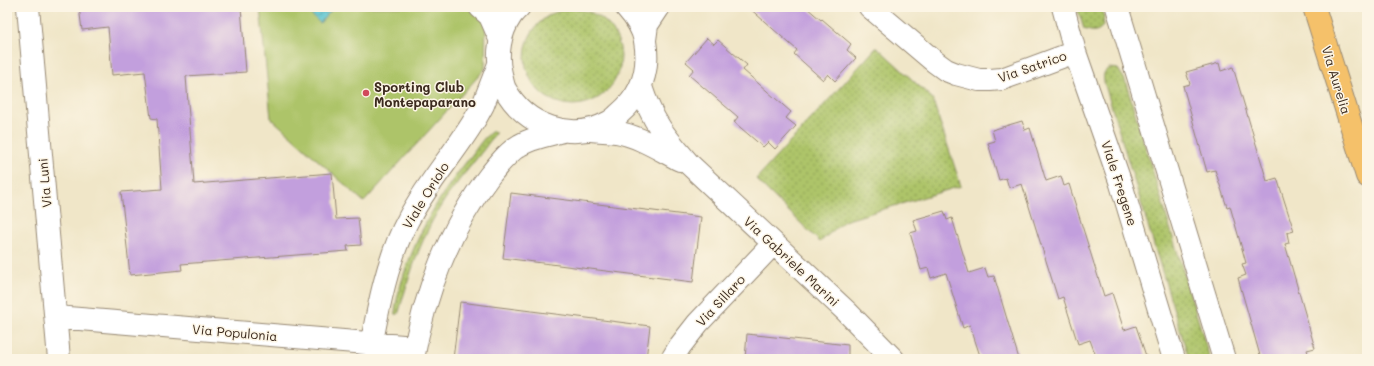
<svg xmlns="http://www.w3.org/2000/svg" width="1374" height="366" font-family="Mali,sans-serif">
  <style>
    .grass { fill: url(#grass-dots); stroke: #747744 }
    .pitch { fill: #adc469; stroke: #747744 }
    .water { fill: url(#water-waves); stroke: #4a7878 }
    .building { fill: #c29fdd }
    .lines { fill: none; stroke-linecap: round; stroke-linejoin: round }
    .minor-casing { stroke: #968873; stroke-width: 24 }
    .major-casing { stroke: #968873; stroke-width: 24 }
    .minor { stroke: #fff; stroke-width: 22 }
    .major { stroke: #f5c16b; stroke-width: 22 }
    .poi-dot { fill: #d1495b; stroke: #fcf5e5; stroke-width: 1.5 }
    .labels { text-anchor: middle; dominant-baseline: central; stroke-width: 3; stroke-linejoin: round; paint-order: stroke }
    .street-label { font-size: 13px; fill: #3b2a1e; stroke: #fcf5e5 }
    .poi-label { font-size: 13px; font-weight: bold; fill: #3b2a1e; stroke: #fcf5e5; text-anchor: start }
  </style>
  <defs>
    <pattern id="grass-dots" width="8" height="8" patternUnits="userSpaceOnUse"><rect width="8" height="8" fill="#adc469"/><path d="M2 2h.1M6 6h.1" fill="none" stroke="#8e9f56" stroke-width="1.8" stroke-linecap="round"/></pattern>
    <pattern id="water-waves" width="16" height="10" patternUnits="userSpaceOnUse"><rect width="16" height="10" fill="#59c5d1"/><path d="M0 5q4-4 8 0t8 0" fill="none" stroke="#4ea9b3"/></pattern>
  </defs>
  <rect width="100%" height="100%" fill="#fcf5e5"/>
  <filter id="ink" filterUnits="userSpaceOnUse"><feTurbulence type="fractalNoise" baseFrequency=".025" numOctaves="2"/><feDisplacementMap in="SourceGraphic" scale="8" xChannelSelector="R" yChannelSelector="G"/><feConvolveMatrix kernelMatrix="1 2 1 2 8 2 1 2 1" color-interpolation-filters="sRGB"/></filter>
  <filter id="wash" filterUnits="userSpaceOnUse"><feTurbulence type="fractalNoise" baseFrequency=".012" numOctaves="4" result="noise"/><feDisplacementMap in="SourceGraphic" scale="16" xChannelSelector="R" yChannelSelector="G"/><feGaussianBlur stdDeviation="0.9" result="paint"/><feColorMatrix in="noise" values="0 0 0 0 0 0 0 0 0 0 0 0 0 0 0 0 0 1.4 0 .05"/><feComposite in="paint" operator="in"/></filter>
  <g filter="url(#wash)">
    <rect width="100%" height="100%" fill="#f0e6c8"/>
    <path class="grass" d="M 1077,7 L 1101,7 L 1104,15 L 1103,26 C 1097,33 1092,32 1084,29 Z
      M525 57a48 48 0 1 1 96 0a48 48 0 1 1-96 0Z
      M 877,47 L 932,98 L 961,186 L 844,221 L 820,242 L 756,179 Z
      M 1109,68 L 1118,69 L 1125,80 L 1210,359 L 1189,359 L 1104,82 C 1103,75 1103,72 1109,68 Z
      M 493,131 L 495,132 L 495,134 C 481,155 463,174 448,195 C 424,229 410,272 399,312 L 397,315 L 395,313 C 396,300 400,287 404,274 C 420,228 440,194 471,156 C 477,148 484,136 493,131 Z"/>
    <path class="pitch" d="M 260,7 L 471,7 L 486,21 L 485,69 L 364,202 L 271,118 Z"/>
    <path class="water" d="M 303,7 L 334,7 L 320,23 Z"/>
    <g id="blocks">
      <path class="building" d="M 79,7 L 241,7 L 246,72 L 186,76 L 194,184 L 332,173 L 336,219 L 358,218 L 361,245 L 347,246 L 348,251 L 181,264 L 182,270 L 130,275 L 121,192 L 162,189 L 157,119 L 151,118 L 145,72 L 112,75 L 108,27 L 82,30 Z
        M 748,7 L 806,7 L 821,20 L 822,19 L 851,44 L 847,50 L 856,58 L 835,81 L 828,74 L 823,80 L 794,54 L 797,50 Z
        M 707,38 L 714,44 L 718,40 L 747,65 L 743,70 L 791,112 L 786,118 L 796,126 L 775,149 L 768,142 L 763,147 L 734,122 L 738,117 L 689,75 L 694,69 L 686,62 Z
        M 1219,63 L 1221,71 L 1233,67 L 1267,181 L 1277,178 L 1294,231 L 1287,233 L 1289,243 L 1285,244 L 1315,348 L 1307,350 L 1310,359 L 1261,359 L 1238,278 L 1246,275 L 1242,264 L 1246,263 L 1230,206 L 1227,207 L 1215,170 L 1207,172 L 1183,86 L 1190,84 L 1186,72 Z
        M 1022,121 L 1025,130 L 1030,128 L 1046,181 L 1061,176 L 1064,186 L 1069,184 L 1104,296 L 1112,293 L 1124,330 L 1136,326 L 1147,359 L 1097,359 L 1090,340 L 1078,344 L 1063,297 L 1058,299 L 1022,184 L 1009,188 L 1006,178 L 999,180 L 988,143 L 995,141 L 992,130 Z
        M 511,193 L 701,217 L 693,282 L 503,258 Z
        M 944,211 L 947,220 L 952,218 L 969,273 L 985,268 L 988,277 L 994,276 L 1019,359 L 981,359 L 970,325 L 963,328 L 946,273 L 931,278 L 928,268 L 921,270 L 910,233 L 917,231 L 913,220 Z
        M 460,302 L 650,326 L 646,359 L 453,359 Z
        M 747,334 L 848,345 L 848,359 L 745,359 Z"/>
    </g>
  </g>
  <g filter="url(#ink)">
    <use href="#blocks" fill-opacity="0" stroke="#968873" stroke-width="1"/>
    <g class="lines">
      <defs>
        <path id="minor" d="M 28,7 L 59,359
          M 480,7 L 490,16 L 500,39
          M 519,7 C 516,10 513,13 511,16 C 500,32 496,55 501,74 C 502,79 503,85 505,89 C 525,126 572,143 609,122 C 613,120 616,117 619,114 C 641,96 650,70 645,41 C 643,28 634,16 626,7
          M 870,7 L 935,62 L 946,70 L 956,74 L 979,80 L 990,80 L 1002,79 L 1075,52
          M 1063,7 L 1075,52 L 1121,184 L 1174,359
          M 1117,7 L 1224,359
          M 645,40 L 647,25 L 659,7
          M 641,87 C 652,121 665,137 689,164 L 847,312 L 893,359
          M 591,130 C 600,131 608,131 616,132 C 639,136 660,150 680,160
          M 56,317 L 415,347
          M 369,357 C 377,314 387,258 408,220 C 427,183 456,152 477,116 L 483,105 L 499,64
          M 413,359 C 424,295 450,227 490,175 C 499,164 508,152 520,145 C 533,137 549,135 563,131
          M 672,359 L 680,346 L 698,323 L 773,244"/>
        <path id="major" d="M 1314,7 L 1367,176"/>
      </defs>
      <use href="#minor" class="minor-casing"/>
      <use href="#major" class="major-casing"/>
      <use href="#minor" class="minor"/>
      <use href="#major" class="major"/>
    </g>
  </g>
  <circle class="poi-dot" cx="366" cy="93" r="4"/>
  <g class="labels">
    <g class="street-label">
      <text transform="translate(1032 66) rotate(-19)">Via Satrico</text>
      <text transform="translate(1337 80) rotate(73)">Via Aurelia</text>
      <text transform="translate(44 183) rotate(-95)">Via Luni</text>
      <text transform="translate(1120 183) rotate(72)">Viale Fregene</text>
      <text transform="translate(425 195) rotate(-58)">Viale Oriolo</text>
      <text transform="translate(792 261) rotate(43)">Via Gabriele Marini</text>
      <text transform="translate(720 300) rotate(-47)">Via Sillaro</text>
      <text transform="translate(235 332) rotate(5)">Via Populonia</text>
    </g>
    <g class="poi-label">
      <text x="374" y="86">Sporting Club<tspan x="374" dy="15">Montepaparano</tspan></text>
    </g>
  </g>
  <rect width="1374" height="366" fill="none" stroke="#fcf5e5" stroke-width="24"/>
</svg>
